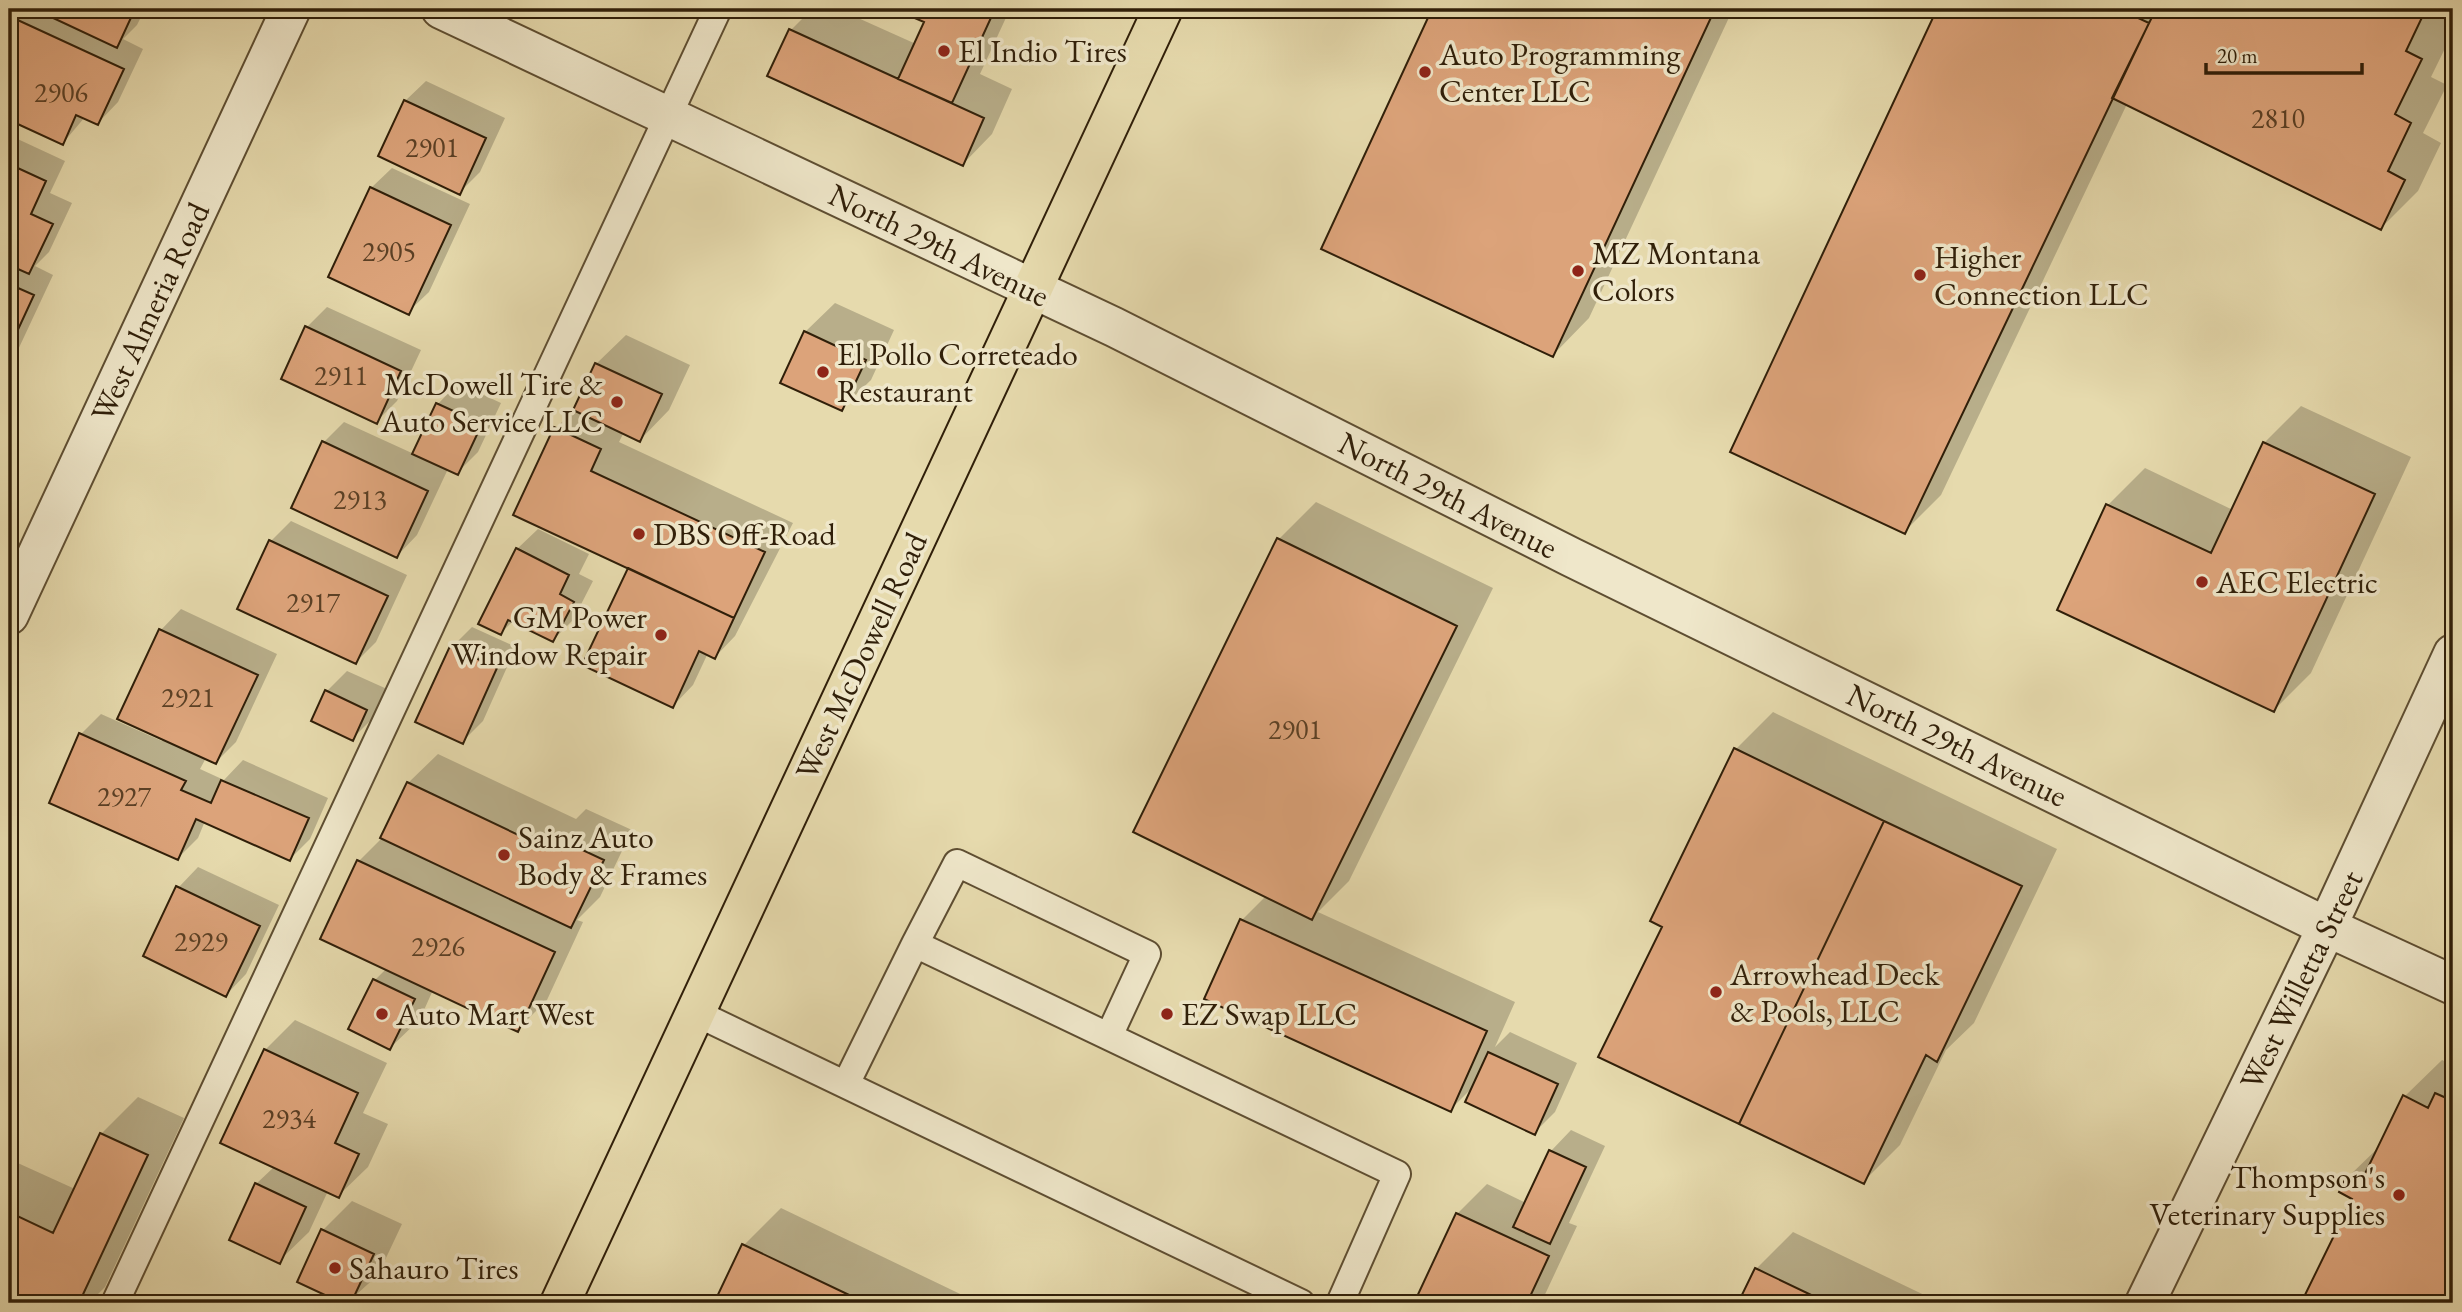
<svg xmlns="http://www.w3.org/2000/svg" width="2462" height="1312" font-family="'EB Garamond',serif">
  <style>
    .shadow { fill: #0003 }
    .building { fill: #dca37a; stroke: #301f09; stroke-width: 2 }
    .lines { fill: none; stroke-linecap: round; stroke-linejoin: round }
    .service-casing { stroke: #5e4e32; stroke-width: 30 }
    .minor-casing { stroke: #5e4e32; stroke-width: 42 }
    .primary-casing { stroke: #301f09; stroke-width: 42 }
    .service { stroke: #efe7ca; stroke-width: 26 }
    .minor { stroke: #efe7ca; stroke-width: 38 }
    .primary { stroke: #e6daad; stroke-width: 38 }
    .poi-dot { fill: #8f2418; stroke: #efe7ca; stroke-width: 2.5 }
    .labels { text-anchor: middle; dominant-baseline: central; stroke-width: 7; stroke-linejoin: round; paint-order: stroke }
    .number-label { font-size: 28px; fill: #5b4025 }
    .poi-label { font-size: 32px; fill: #301f09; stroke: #efe7ca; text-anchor: start }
    .street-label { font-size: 32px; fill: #301f09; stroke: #efe7ca }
  </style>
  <rect width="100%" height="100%" fill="#e6daad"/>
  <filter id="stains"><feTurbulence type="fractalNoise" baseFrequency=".00286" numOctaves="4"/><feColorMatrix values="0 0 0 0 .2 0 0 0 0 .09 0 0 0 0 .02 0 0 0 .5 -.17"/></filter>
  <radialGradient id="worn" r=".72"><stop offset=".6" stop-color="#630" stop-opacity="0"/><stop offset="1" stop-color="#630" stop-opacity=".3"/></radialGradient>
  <path class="shadow" d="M 9,9 L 145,9 L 137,25 L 123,39 L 143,49 L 118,102 L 98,123 L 85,117 L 63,143 L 9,118 Z
    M 812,9 L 838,9 L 916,44 L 926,22 L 898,9 L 1010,9 L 980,74 L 1012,89 L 992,134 L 963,164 L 791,30 Z
    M 1434,9 L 1733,9 L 1589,318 L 1553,355 L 1323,248 Z
    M 1939,9 L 2443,9 L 2441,13 L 2453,19 L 2453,32 L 2431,77 L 2447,85 L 2423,133 L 2441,143 L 2418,191 L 2381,228 L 2127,104 L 1941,495 L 1904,532 L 1732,451 Z
    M 426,81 L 505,118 L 480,172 L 459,193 L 405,101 Z
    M 9,135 L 65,161 L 50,193 L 72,203 L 49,252 L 35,266 L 53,275 L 17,352 L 9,360 Z
    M 392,168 L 470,204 L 429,292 L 408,312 L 371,188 Z
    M 835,303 L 894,330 L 871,380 L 841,409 L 805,332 Z
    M 327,307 L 421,350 L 397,401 L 377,421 L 307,327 Z
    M 626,335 L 690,365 L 669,410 L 640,440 L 624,432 L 619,442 L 793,523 L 735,636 L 715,657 L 708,653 L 693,685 L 673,706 L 630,568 L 556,428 L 575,409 L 596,364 Z
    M 458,383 L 501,403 L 478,452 L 457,473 L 448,469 L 417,535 L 397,556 L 324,442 L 344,422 L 414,454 L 438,404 Z
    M 2301,406 L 2411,457 L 2311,673 L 2274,710 L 2108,505 L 2145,468 L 2233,510 L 2264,443 Z
    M 1316,502 L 1493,588 L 1349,881 L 1318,912 L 1515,1002 L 1495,1047 L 1510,1032 L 1577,1063 L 1555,1112 L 1535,1132 L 1473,1087 L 1450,1110 L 1206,998 L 1242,920 L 1267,895 L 1136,831 L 1279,539 Z
    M 291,521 L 407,575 L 376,642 L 356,662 L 271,541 Z
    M 538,529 L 589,554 L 579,574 L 593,581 L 573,620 L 553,640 L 514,620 L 501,633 L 517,549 Z
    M 181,609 L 277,654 L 236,742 L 216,762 L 206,758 L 200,769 L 224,780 L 243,760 L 328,798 L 310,839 L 290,859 L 205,821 L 198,838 L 178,858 L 81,734 L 101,714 L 162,741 L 163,738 L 120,718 L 161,630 Z
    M 472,627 L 516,647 L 483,721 L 462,742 L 452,647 Z
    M 347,671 L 387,689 L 373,718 L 353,738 L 327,691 Z
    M 1773,712 L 2057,849 L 1974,1023 L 1946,1050 L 1900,1145 L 1863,1182 L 1664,926 L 1736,749 Z
    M 438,754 L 576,819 L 586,809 L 632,830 L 600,897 L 577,920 L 583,922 L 547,1000 L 518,1029 L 433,990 L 420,1019 L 390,1048 L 375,980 L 387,968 L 359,861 L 382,838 L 408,783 Z
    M 198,867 L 279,905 L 246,974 L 226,995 L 178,888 Z
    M 295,1020 L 387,1063 L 363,1113 L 388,1124 L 368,1167 L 338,1196 L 328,1191 L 309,1232 L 279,1261 L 256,1184 L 274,1167 L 265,1050 Z
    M 2442,1060 L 2453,1065 L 2453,1303 L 2303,1303 L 2355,1198 L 2347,1178 L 2381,1145 L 2405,1096 Z
    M 138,1097 L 184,1118 L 105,1287 L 89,1303 L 9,1303 L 9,1159 L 75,1189 L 101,1134 Z
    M 1571,1130 L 1605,1146 L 1569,1223 L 1577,1226 L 1541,1303 L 1416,1303 L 1457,1214 L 1487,1184 L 1526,1203 L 1551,1151 Z
    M 352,1201 L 402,1224 L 378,1275 L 347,1303 L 299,1281 L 323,1230 Z
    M 781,1208 L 979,1303 L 716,1303 L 744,1245 Z
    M 1793,1232 L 1941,1303 L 1740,1303 L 1756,1269 Z"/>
  <path class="building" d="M 34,9 L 135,9 L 117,48 Z
    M 894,9 L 995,9 L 952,103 L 898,79 L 924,22 Z
    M 1432,9 L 1715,9 L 1553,357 L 1321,249 Z
    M 1937,9 L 2119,9 L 2149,23 L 1905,534 L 1730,452 Z
    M 2156,9 L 2426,9 L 2406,51 L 2422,59 L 2395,114 L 2411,123 L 2388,171 L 2405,180 L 2381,230 L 2112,98 Z
    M 9,16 L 124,69 L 98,125 L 76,115 L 63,145 L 9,120 Z
    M 789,29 L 984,118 L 963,166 L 767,76 Z
    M 404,100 L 486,138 L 460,195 L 378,156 Z
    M 9,164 L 46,181 L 31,214 L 53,224 L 29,274 L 9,265 Z
    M 370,187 L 451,225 L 409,315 L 328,277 Z
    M 9,284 L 34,295 L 9,349 Z
    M 305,326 L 401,371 L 377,424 L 281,379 Z
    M 804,331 L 866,360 L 842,411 L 780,383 Z
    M 595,363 L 662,394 L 640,442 L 573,410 Z
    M 436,403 L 482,424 L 458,475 L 412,454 Z
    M 554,427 L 601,449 L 591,471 L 765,552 L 734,618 L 513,515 Z
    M 322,441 L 428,491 L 397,558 L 291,508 Z
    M 2263,442 L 2375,494 L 2274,712 L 2057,610 L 2106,504 L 2211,553 Z
    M 1277,538 L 1457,626 L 1312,920 L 1133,832 Z
    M 269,540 L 388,596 L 356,664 L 237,609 Z
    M 516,548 L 569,575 L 560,594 L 574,602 L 553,642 L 508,620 L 501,635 L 478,624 Z
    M 628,568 L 734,618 L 715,659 L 699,651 L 673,708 L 582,665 Z
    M 159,629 L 258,675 L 216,764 L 117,719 Z
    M 450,646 L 497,668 L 463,744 L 415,722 Z
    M 325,690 L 367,710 L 353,741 L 311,721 Z
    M 79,733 L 186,781 L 181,790 L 211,803 L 221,780 L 309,818 L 290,861 L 196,819 L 178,860 L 49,803 Z
    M 1734,748 L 1884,821 L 1739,1124 L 1598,1057 L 1662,927 L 1650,921 Z
    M 407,782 L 550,850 L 555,837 L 604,860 L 571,928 L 380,838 Z
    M 1884,821 L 2022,886 L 1937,1062 L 1926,1055 L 1864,1184 L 1739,1124 Z
    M 357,860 L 555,952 L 518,1032 L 320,939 Z
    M 176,886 L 260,926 L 226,997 L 143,956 Z
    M 1240,919 L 1487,1031 L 1451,1112 L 1204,999 Z
    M 373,979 L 415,999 L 390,1050 L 348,1029 Z
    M 264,1049 L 358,1093 L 335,1143 L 359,1154 L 339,1198 L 220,1143 Z
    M 1488,1052 L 1558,1084 L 1535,1135 L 1465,1102 Z
    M 2435,1093 L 2453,1101 L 2453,1303 L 2301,1303 L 2352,1199 L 2339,1192 L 2346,1177 L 2360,1184 L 2403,1095 L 2428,1108 Z
    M 100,1133 L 148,1155 L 79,1303 L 9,1303 L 9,1212 L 53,1233 Z
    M 1549,1150 L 1586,1167 L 1550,1244 L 1513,1227 Z
    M 255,1183 L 306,1207 L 280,1264 L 229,1240 Z
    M 1456,1213 L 1549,1256 L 1527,1303 L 1414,1303 Z
    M 321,1229 L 374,1254 L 351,1303 L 342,1303 L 297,1282 Z
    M 742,1244 L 866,1303 L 714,1303 Z
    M 1755,1268 L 1828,1303 L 1738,1303 Z"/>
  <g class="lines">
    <defs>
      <path id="service" d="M 915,944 L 957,863 L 1147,954 L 1109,1036
        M 694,1012 L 1301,1303
        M 846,1084 L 915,944 L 1397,1174 L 1340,1303
        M 115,1303 L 718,9"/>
      <path id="minor" d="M 441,9 L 1114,327 L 1571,557 L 2327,927 L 2453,985
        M 9,615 L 291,9
        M 2145,1303 L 2327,927 L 2453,654"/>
      <path id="primary" d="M 560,1303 L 1163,9"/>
    </defs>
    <use href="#service" class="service-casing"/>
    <use href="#minor" class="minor-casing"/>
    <use href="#primary" class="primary-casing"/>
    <use href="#service" class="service"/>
    <use href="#minor" class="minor"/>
    <use href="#primary" class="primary"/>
  </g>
  <g class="poi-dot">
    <circle cx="944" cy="51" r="7"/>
    <circle cx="1425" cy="72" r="7"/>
    <circle cx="1578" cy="271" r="7"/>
    <circle cx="1920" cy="275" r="7"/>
    <circle cx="823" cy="372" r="7"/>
    <circle cx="617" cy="402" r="7"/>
    <circle cx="639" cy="534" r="7"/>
    <circle cx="2202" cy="582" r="7"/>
    <circle cx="661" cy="635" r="7"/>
    <circle cx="504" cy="855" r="7"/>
    <circle cx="1716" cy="992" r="7"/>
    <circle cx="382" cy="1014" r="7"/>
    <circle cx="1167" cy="1014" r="7"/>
    <circle cx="2399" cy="1195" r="7"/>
    <circle cx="335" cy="1268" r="7"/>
  </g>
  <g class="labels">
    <g class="number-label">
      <text x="61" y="92">2906</text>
      <text x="2278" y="118">2810</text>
      <text x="432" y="147">2901</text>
      <text x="389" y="251">2905</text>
      <text x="341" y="375">2911</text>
      <text x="360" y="499">2913</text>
      <text x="313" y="602">2917</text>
      <text x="188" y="697">2921</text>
      <text x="1295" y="729">2901</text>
      <text x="124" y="796">2927</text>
      <text x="201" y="941">2929</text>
      <text x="438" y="946">2926</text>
      <text x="289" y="1118">2934</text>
    </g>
    <g class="poi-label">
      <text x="958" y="51">El Indio Tires</text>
      <text x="1439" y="54">Auto Programming<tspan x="1439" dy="37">Center LLC</tspan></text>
      <text x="1592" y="253">MZ Montana<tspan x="1592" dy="37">Colors</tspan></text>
      <text x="1934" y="257">Higher<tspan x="1934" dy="37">Connection LLC</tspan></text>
      <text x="837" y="354">El Pollo Correteado<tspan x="837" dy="37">Restaurant</tspan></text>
      <text x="603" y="384" text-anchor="end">McDowell Tire &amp;<tspan x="603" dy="37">Auto Service LLC</tspan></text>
      <text x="653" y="534">DBS Off-Road</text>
      <text x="2216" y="582">AEC Electric</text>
      <text x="647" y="617" text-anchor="end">GM Power<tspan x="647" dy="37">Window Repair</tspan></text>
      <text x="518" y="837">Sainz Auto<tspan x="518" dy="37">Body &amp; Frames</tspan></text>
      <text x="1730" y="974">Arrowhead Deck<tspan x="1730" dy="37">&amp; Pools, LLC</tspan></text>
      <text x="396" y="1014">Auto Mart West</text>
      <text x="1181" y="1014">EZ Swap LLC</text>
      <text x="2385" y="1177" text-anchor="end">Thompson's<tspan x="2385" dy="37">Veterinary Supplies</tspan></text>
      <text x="349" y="1268">Sahauro Tires</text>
    </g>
    <g class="street-label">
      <text transform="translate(939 245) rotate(26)">North 29th Avenue</text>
      <text transform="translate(150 312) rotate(-65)">West Almeria Road</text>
      <text transform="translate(1448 495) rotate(27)">North 29th Avenue</text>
      <text transform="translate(861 656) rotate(-65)">West McDowell Road</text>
      <text transform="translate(1957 745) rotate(26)">North 29th Avenue</text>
      <text transform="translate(2301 980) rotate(-64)">West Willetta Street</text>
    </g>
  </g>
  <rect width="2462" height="1312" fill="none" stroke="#e6daad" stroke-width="35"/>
  <rect x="10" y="10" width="2441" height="1291" fill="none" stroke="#301f09" stroke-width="3.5"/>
  <rect x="18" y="18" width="2427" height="1277" fill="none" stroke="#301f09" stroke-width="2"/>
  <path d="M2206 63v10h156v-10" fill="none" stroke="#301f09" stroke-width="3.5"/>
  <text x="2217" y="63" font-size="21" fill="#301f09" stroke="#efe7ca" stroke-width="5" paint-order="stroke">20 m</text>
  <rect width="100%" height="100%" filter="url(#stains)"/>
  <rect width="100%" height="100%" fill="url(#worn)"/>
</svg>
